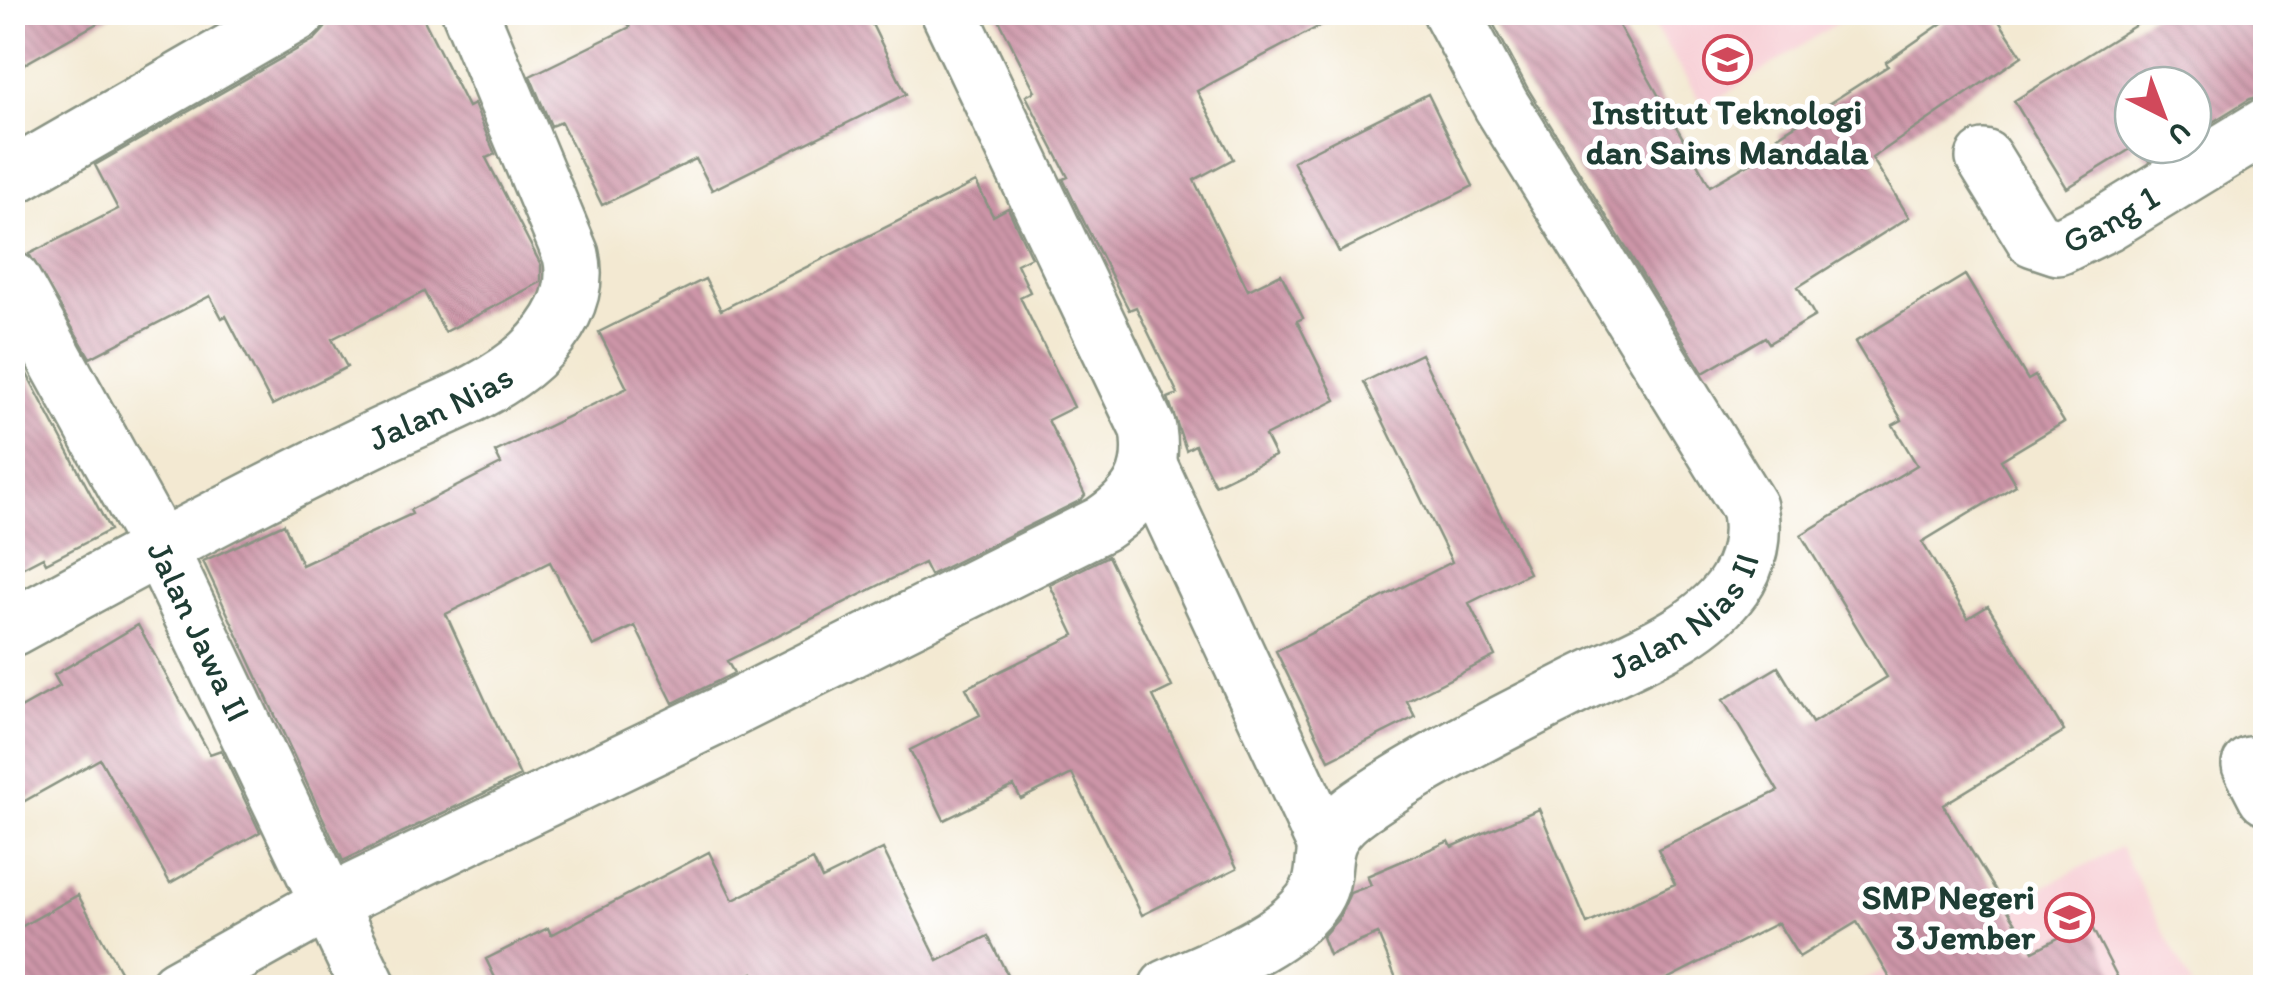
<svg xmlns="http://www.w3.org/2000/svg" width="2278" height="1000" font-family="Itim,sans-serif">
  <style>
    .built { fill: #f7cfd5 }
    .building { fill: url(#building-back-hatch) }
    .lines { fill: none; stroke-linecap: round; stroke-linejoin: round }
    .minor-casing { stroke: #899383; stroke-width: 60 }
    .minor { stroke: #fff; stroke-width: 55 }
    .labels { text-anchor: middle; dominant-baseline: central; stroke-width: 10; stroke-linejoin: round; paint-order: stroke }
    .poi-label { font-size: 35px; font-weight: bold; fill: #1f3d34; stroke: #fff }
    .street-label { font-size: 35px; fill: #1f3d34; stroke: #fff }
  </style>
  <defs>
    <pattern id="building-back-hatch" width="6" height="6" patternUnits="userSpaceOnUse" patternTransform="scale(2.5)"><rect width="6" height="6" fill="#ce96a9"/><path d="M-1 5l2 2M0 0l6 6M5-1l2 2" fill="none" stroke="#a77c8a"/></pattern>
  </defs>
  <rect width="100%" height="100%" fill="#fff"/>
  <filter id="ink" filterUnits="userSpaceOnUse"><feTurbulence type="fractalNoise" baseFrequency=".01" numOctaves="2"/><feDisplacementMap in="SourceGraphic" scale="20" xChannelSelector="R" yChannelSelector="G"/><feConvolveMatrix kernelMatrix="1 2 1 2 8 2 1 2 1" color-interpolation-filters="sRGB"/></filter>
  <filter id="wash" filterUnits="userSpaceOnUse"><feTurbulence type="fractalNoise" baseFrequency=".0048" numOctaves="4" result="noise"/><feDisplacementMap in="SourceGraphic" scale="40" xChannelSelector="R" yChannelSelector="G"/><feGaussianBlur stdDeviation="2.25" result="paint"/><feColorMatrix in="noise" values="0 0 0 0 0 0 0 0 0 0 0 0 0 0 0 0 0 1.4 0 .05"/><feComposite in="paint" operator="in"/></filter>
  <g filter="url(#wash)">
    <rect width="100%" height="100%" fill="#f3e9d2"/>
    <path class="built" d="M 1646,13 L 1853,13 L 1704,108 Z
      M 2120,847 L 2193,987 L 1849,988 Z"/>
    <g id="blocks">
      <path class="building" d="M 12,12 L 117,12 L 12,71 Z
        M 330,12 L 420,12 L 468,107 L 474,104 L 495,154 L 486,158 L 541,265 L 541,282 L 445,332 L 424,292 L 332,339 L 347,367 L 272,405 L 226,316 L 222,318 L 210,296 L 90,358 L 29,254 L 118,209 L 95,165 L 315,39 L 325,28 Z
        M 622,12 L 866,12 L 906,94 L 712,190 L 696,159 L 602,205 L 561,122 L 551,126 L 530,76 L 630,27 Z
        M 995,12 L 1346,12 L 1197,91 L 1233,159 L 1194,180 L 1248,290 L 1281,274 L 1303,318 L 1297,321 L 1336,400 L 1265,436 L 1275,456 L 1215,485 L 1195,445 L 1186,450 L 1168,398 L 1178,394 L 1136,307 L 1129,310 L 1087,228 L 1063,179 L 1068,177 L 1026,96 L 1035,91 Z
        M 1487,12 L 1611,12 L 1710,186 L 1783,144 L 1778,136 L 1888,66 L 1886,62 L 1958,12 L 1993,12 L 2022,56 L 1872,158 L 1909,217 L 1798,287 L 1815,316 L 1769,343 L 1765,337 L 1703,373 L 1528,89 Z
        M 2157,12 L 2266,12 L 2266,95 L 2250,99 L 2193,134 L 2193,85 L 2133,85 L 2133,145 L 2137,145 L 2067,188 L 2014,101 Z
        M 1428,94 L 1473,186 L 1339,252 L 1293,161 Z
        M 2139,145 L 2175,145 L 2149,161 Z
        M 976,182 L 993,216 L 1008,208 L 1031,257 L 1017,264 L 1030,292 L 1020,297 L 1074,407 L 1048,420 L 1085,495 L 1081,500 L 930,575 L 924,563 L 727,661 L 734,673 L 673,703 L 635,626 L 593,646 L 550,562 L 446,614 L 520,776 L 343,861 L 203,561 L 284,524 L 302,565 L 412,514 L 410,510 L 501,464 L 495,452 L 627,388 L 599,332 L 705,279 L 721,310 Z
        M 1965,275 L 2028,380 L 2035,376 L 2064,422 L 2001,460 L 2016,485 L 1922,542 L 1968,618 L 1988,606 L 2064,731 L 1943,805 L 2033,951 L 2089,922 L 2123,988 L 1896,988 L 1857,922 L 1799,957 L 1778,923 L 1649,988 L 1400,988 L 1378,934 L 1329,955 L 1322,937 L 1338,919 L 1350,893 L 1371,885 L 1367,876 L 1449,841 L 1452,847 L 1539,809 L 1587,924 L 1675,884 L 1658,849 L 1778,791 L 1723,700 L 1778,667 L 1812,723 L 1887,677 L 1801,535 L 1917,465 L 1893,425 L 1902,420 L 1855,342 Z
        M 12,346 L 110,530 L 46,563 L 43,557 L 12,573 Z
        M 1421,354 L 1529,573 L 1469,603 L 1495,656 L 1407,701 L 1415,717 L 1329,760 L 1276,651 L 1452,562 L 1364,382 Z
        M 1108,556 L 1172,687 L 1153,696 L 1237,868 L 1142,915 L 1072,774 L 1021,799 L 1014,786 L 944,820 L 910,750 L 980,715 L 966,688 L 1074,635 L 1050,585 Z
        M 138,625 L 210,754 L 221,750 L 260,832 L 170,883 L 100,759 L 12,808 L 12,713 L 60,686 L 54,675 Z
        M 883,849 L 938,961 L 988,936 L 1014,988 L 760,988 L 753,973 L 724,988 L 500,988 L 486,959 L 548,928 L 551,935 L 709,852 L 733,900 L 813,860 L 822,879 Z
        M 78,895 L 120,971 L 90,988 L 12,988 L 12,932 Z"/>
    </g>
  </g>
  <g filter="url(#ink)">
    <use href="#blocks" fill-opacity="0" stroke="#899383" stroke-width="2.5"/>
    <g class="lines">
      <defs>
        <g id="minor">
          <path id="s1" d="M 1984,158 L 2034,239 L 2058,247 L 2107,223 L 2266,126"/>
          <path d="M 12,177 L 299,12"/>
          <path id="s2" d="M 12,280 L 159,547 L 369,988"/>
          <path d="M 1149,465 L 1325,844"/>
          <path id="s3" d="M 12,628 C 130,563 249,499 370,441 C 422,415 488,395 531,355 C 559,328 580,295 571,255 L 470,12"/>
          <path d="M 2250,765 L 2266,796"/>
          <path d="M 177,988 L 329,903 L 722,714 L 1102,524 C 1139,499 1155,475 1148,429 L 949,12"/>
          <path id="s4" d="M 1167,988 C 1214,966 1278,945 1311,903 C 1338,867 1304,846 1361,806 C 1429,759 1506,722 1580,684 C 1631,658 1699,635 1733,587 C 1749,564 1755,535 1749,507 L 1501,105 L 1451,12"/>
        </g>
      </defs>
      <use href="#minor" class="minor-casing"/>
      <use href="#minor" class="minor"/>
    </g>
  </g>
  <defs>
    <symbol id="university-ring" viewBox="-11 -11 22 22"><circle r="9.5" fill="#fff" stroke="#d1495b" stroke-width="1.5"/><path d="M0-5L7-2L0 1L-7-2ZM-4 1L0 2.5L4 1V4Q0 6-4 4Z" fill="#d1495b"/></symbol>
    <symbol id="school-ring" viewBox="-11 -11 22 22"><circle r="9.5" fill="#fff" stroke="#d1495b" stroke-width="1.5"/><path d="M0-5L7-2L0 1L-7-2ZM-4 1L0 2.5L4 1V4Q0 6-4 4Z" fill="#d1495b"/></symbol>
  </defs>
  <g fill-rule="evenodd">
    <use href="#university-ring" x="1700" y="32" width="55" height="55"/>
    <use href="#school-ring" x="2042" y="890" width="55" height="55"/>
  </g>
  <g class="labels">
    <g class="poi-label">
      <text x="1727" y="112">Institut Teknologi<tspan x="1727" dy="40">dan Sains Mandala</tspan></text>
      <text x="2035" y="897" text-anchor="end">SMP Negeri<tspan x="2035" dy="40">3 Jember</tspan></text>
    </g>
    <g class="street-label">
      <text stroke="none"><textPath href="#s1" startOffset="180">Gang 1</textPath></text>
      <text stroke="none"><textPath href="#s3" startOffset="482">Jalan Nias</textPath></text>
      <text stroke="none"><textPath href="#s4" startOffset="660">Jalan Nias II</textPath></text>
      <text stroke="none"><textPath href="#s2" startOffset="398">Jalan Jawa II</textPath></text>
    </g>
  </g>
  <rect width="2278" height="1000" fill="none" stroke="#fff" stroke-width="50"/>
  <g transform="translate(2163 115) rotate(138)"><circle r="48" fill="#ffffff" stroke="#a5b1ae" stroke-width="2.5"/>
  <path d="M0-8L18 38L0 25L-18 38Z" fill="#d1495b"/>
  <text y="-15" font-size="28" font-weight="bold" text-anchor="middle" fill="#1f3d34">U</text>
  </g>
</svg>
